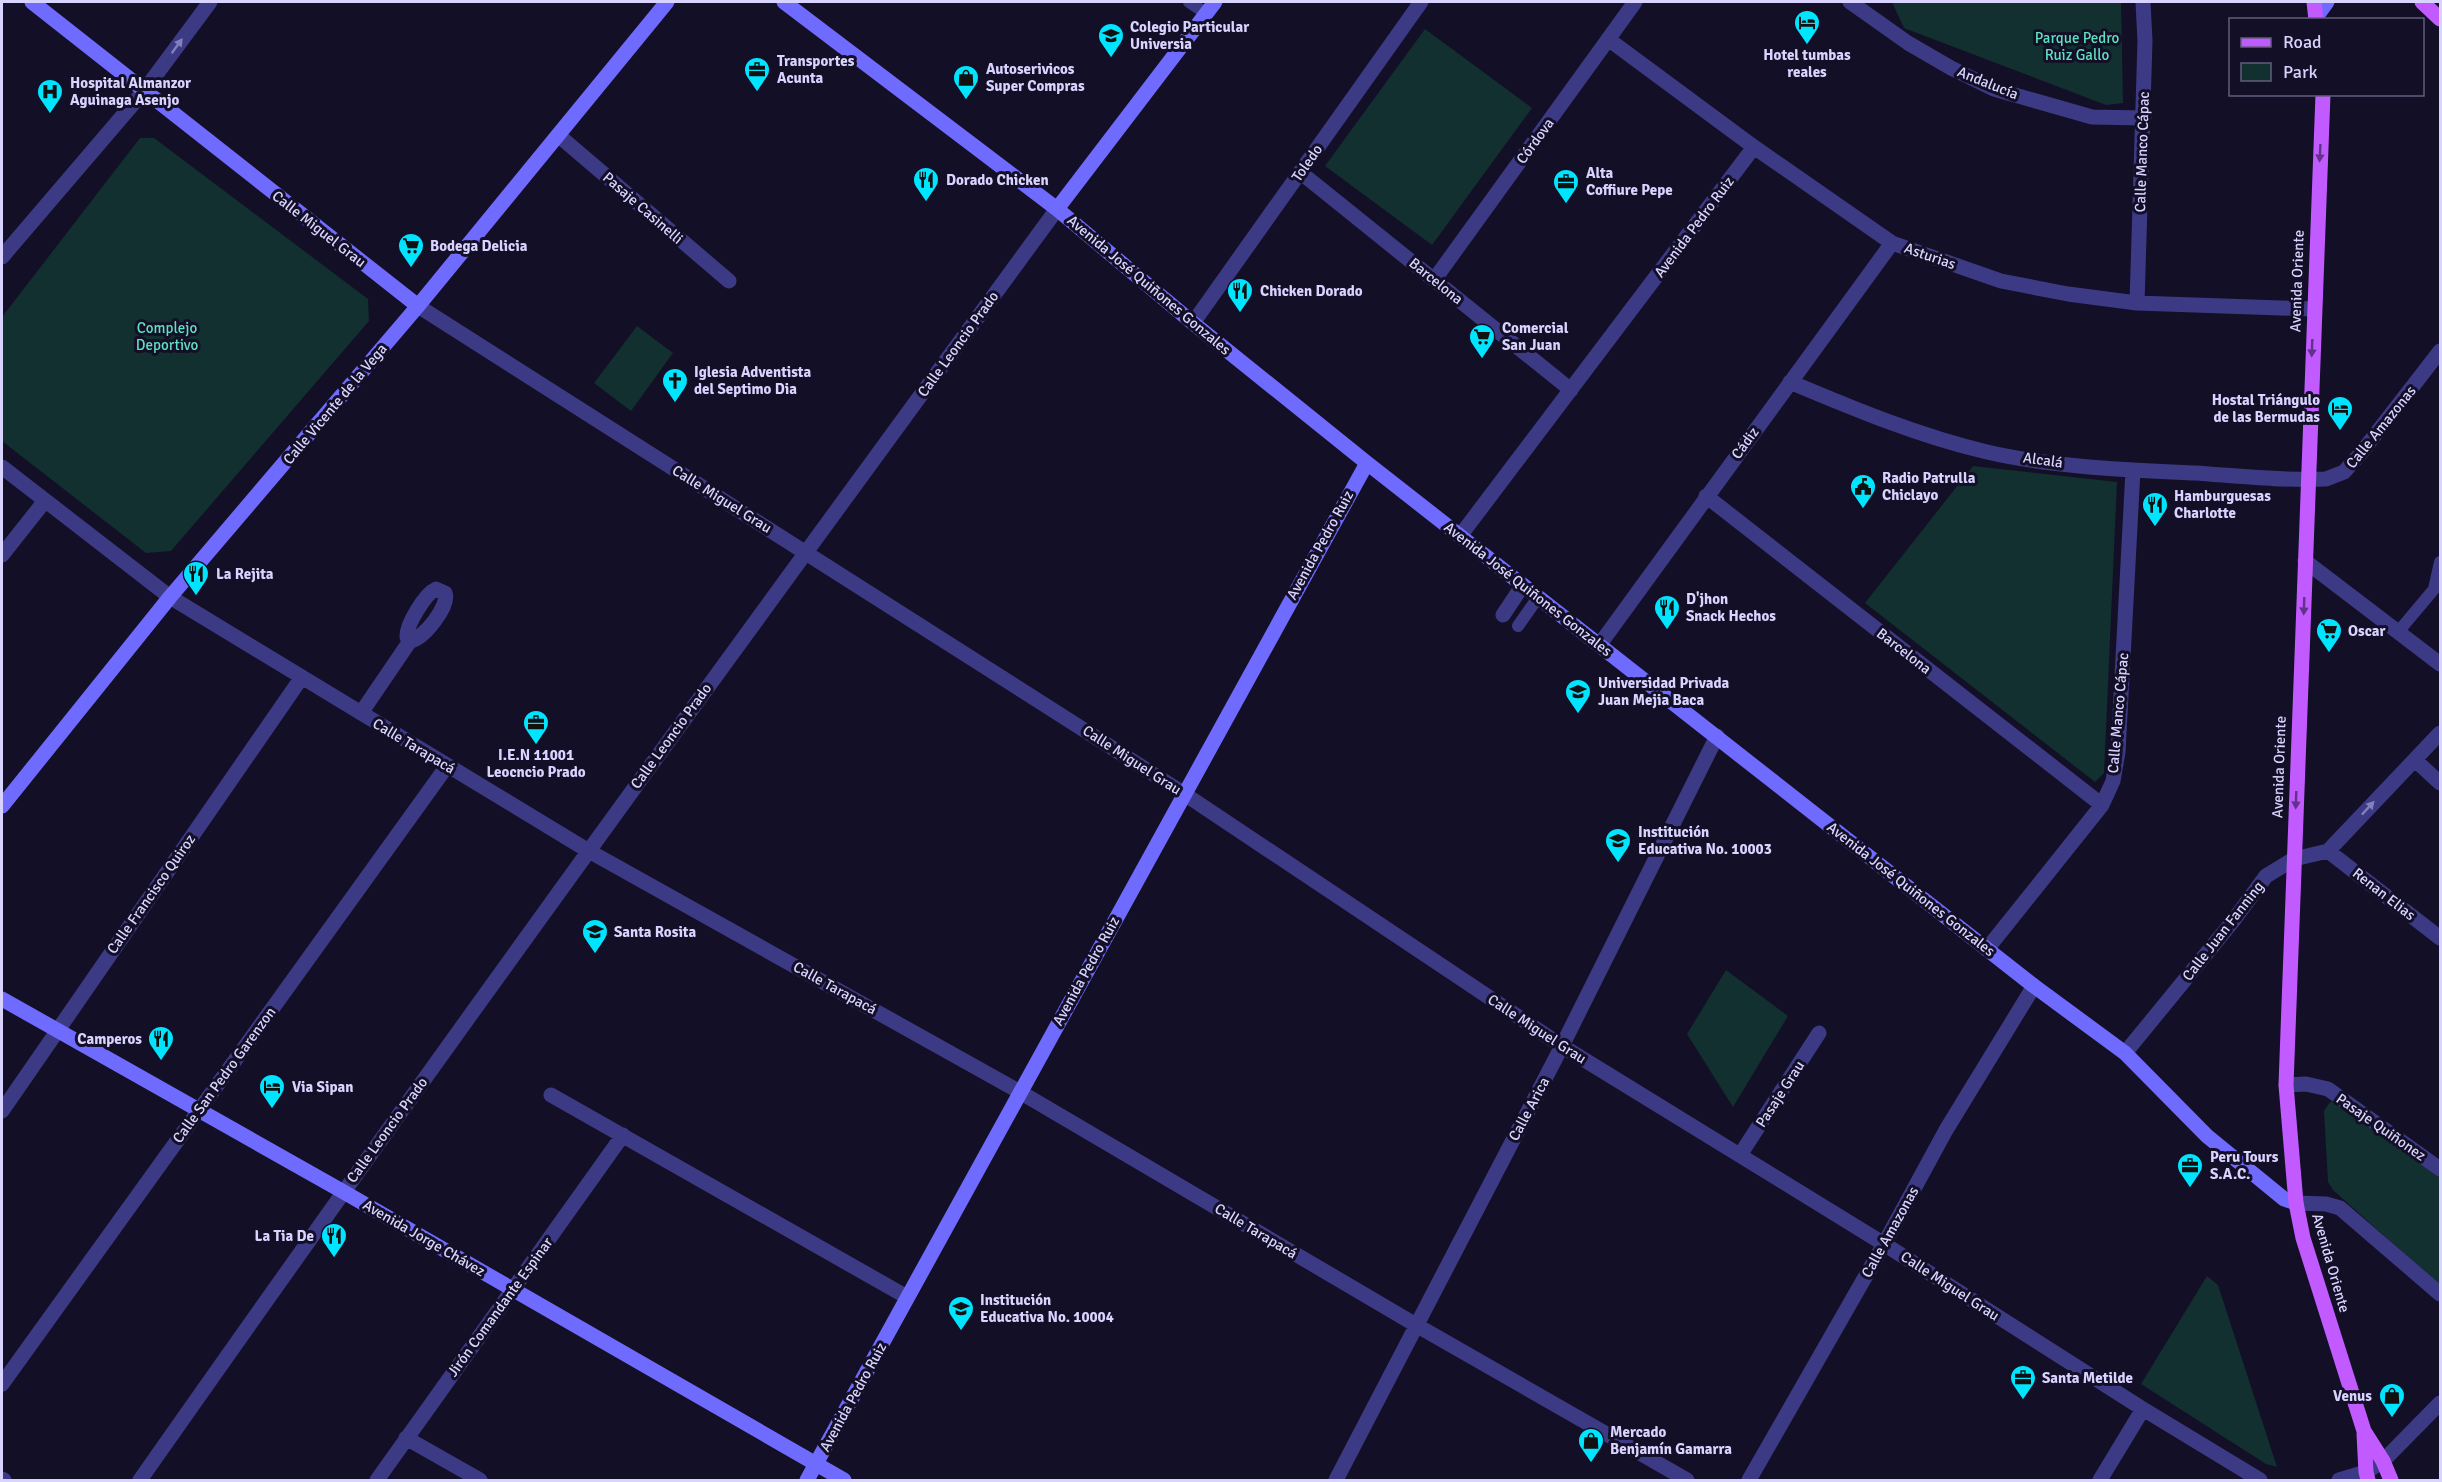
<svg xmlns="http://www.w3.org/2000/svg" width="2442" height="1482" font-family="Signika,sans-serif">
  <style>
    .green { fill: #12302f }
    .lines { fill: none; stroke-linecap: round; stroke-linejoin: round }
    .lane { stroke: #3d3a85; stroke-width: 12 }
    .street { stroke: #3d3a85; stroke-width: 15 }
    .secondary { stroke: #6f6bff; stroke-width: 15 }
    .primary { stroke: #c25bff; stroke-width: 15 }
    .oneway { fill: #837fbc }
    .oneway2 { fill: #623188 }
    .labels { text-anchor: middle; dominant-baseline: central; stroke-width: 6; stroke-linejoin: round; paint-order: stroke }
    .poi-label { font-size: 15px; font-weight: bold; fill: #d9d4ff; stroke: #130f26; text-anchor: start }
    .park-label { font-size: 15px; fill: #5fe0c0; stroke: #130f26 }
    .street-label { font-size: 15px; fill: #d9d4ff; stroke: #130f26 }
  </style>
  <rect width="100%" height="100%" fill="#130f26"/>
  <path class="green" d="M 1892,2 L 2121,2 L 2123,103 L 2106,105 L 1904,28 Z
    M 1425,29 L 1532,108 L 1432,245 L 1325,166 Z
    M 140,138 L 154,138 L 368,299 L 369,321 L 171,551 L 146,553 L 2,441 L 2,317 Z
    M 637,326 L 673,353 L 631,411 L 594,383 Z
    M 1973,466 L 2117,482 L 2104,773 L 2095,782 L 1865,603 Z
    M 1726,970 L 1788,1016 L 1733,1107 L 1687,1034 Z
    M 2330,1102 L 2339,1102 L 2440,1174 L 2440,1286 L 2333,1190 L 2328,1182 L 2324,1111 Z
    M 2207,1276 L 2218,1285 L 2277,1467 L 2266,1464 L 2141,1384 Z"/>
  <g class="lines">
    <path class="lane" d="M 1189,2 L 1207,14
      M 2434,589 L 2440,562
      M 1518,626 L 1539,596
      M 2398,632 L 2440,582"/>
    <path class="street" d="M 1850,2 L 1908,43 L 1951,68 L 1994,89 L 2092,117 L 2144,118
      M 1608,39 L 1754,147 L 1892,243 L 2001,281 L 2068,294 L 2137,303 L 2313,309
      M 558,135 L 729,281
      M 1300,172 L 1571,390
      M 2,257 L 144,91 L 210,2
      M 1434,280 L 1635,2
      M 2137,303 L 2145,41 L 2143,2
      M 418,306 L 1183,793 L 1562,1046 L 1884,1244 L 2143,1409 L 2260,1480
      M 1193,323 L 1421,2
      M 1790,382 C 1854,409 1919,436 1987,452 C 2051,467 2128,470 2195,473 C 2238,476 2283,481 2326,479 L 2344,472 L 2361,453 L 2440,351
      M 2,467 L 170,597 L 587,850 L 1020,1092 L 1416,1325 L 1687,1480
      M 1706,496 L 2102,805
      M 1460,536 L 1754,147
      M 2,555 L 44,502
      M 2305,561 L 2440,664
      M 1503,615 L 1523,585
      M 1600,644 L 1892,243
      M 361,713 L 410,641 C 424,639 450,605 445,593 L 436,589 C 425,594 406,625 407,637 L 410,641
      M 2415,760 L 2440,783
      M 2328,851 L 2440,938
      M 1987,949 L 2102,805 L 2113,781 L 2118,752 L 2133,470
      M 2125,1053 L 2233,921 L 2266,876 L 2294,859 L 2328,851 L 2440,733
      M 2286,1085 L 2306,1084 L 2328,1089 L 2440,1169
      M 551,1095 L 907,1297
      M 2,1111 L 302,677
      M 1740,1155 L 1819,1033
      M 2296,1203 L 2326,1204 L 2340,1208 L 2440,1294
      M 2,1384 L 447,766
      M 406,1438 L 480,1480
      M 2,1479 L 4,1480
      M 140,1480 C 440,1052 748,631 1057,209
      M 377,1480 L 623,1135
      M 1336,1480 L 1562,1046 L 1717,736
      M 1749,1480 L 1884,1244 L 1946,1130 L 2034,986
      M 2100,1480 L 2143,1409
      M 2339,1480 L 2366,1472 L 2383,1461 L 2440,1403"/>
    <path class="secondary" d="M 32,2 L 418,306
      M 784,2 L 1057,209 L 1193,323 L 1367,463 L 2034,986 L 2125,1053 L 2207,1136 L 2284,1199 L 2296,1203
      M 2316,17 L 2327,2
      M 1057,209 L 1215,2
      M 2,806 L 170,597 L 418,306 L 667,2
      M 2,999 L 342,1191 L 844,1480
      M 807,1480 L 1367,463"/>
    <path class="primary" d="M 2314,2 L 2316,20
      M 2422,2 L 2440,19
      M 2323,94 L 2286,1085 L 2296,1203 L 2303,1238 L 2364,1431 L 2383,1461 L 2391,1480
      M 2364,1434 L 2366,1472 L 2368,1480"/>
  </g>
  <defs><path id="oneway-solid" d="M-6-.8H1V-3.2L6.5 0L1 3.2V.8H-6Z" transform="scale(1.5)"/></defs>
  <g class="oneway">
    <use href="#oneway-solid" transform="translate(177 46) rotate(-54)"/>
    <use href="#oneway-solid" transform="translate(2368 808) rotate(-47)"/>
  </g>
  <g class="oneway2">
    <use href="#oneway-solid" transform="translate(2320 153) rotate(93)"/>
    <use href="#oneway-solid" transform="translate(2312 348) rotate(92)"/>
    <use href="#oneway-solid" transform="translate(2304 606) rotate(92)"/>
    <use href="#oneway-solid" transform="translate(2296 800) rotate(92)"/>
  </g>
  <defs>
    <symbol id="hotel-pin" viewBox="-11 -11 22 30"><path d="M0 17L-7.5 6A9.5 9.5 0 1 1 7.5 6Z" fill="#00e5ff" stroke="#130f26"/><path d="M-6-4.5h1.5V1H6V5H4.5V3h-9V5H-6ZM-4 0a1.8 1.8 0 1 1 3.6 0ZM.5 0V-2.5h3Q6-2.5 6 0Z" fill="#111"/></symbol>
    <symbol id="university-pin" viewBox="-11 -11 22 30"><path d="M0 17L-7.5 6A9.5 9.5 0 1 1 7.5 6Z" fill="#00e5ff" stroke="#130f26"/><path d="M0-5L7-2L0 1L-7-2ZM-4 1L0 2.5L4 1V4Q0 6-4 4Z" fill="#111"/></symbol>
    <symbol id="office-pin" viewBox="-11 -11 22 30"><path d="M0 17L-7.5 6A9.5 9.5 0 1 1 7.5 6Z" fill="#00e5ff" stroke="#130f26"/><path d="M-6-3h4V-5.5h4V-3h4V5H-6ZM-1-4.5V-3h2v-1.5ZM-6 0V1H6V0Z" fill="#111"/></symbol>
    <symbol id="shop-pin" viewBox="-11 -11 22 30"><path d="M0 17L-7.5 6A9.5 9.5 0 1 1 7.5 6Z" fill="#00e5ff" stroke="#130f26"/><path d="M-5-2.5h2.3a2.7 3.5 0 0 1 5.4 0H5L5.5 6h-11ZM-1.5-2.5h3a1.5 2.3 0 0 0-3 0Z" fill="#111"/></symbol>
    <symbol id="hospital-pin" viewBox="-11 -11 22 30"><path d="M0 17L-7.5 6A9.5 9.5 0 1 1 7.5 6Z" fill="#00e5ff" stroke="#130f26"/><path d="M-5-5h3v3.5h4V-5h3V5h-3V1.5h-4V5h-3Z" fill="#111"/></symbol>
    <symbol id="restaurant-pin" viewBox="-11 -11 22 30"><path d="M0 17L-7.5 6A9.5 9.5 0 1 1 7.5 6Z" fill="#00e5ff" stroke="#130f26"/><path d="M-5-6h1v4h1v-4h1v4h1v-4h1v5L-1.5 .5V6h-2V.5L-5-1ZM5-6V6H3V1.5H1.5Q1.5-4 5-6Z" fill="#111"/></symbol>
    <symbol id="supermarket-pin" viewBox="-11 -11 22 30"><path d="M0 17L-7.5 6A9.5 9.5 0 1 1 7.5 6Z" fill="#00e5ff" stroke="#130f26"/><path d="M-6-5.5h2.5l.6 2H6L4.5 2H-2.5L-4.4-4H-6ZM-1.5 3.2a1.3 1.3 0 1 0 .1 0ZM3 3.2a1.3 1.3 0 1 0 .1 0Z" fill="#111"/></symbol>
    <symbol id="church-pin" viewBox="-11 -11 22 30"><path d="M0 17L-7.5 6A9.5 9.5 0 1 1 7.5 6Z" fill="#00e5ff" stroke="#130f26"/><path d="M-1.2-6h2.4v3.5h3.3v2.4h-3.3V6h-2.4V-.1h-3.3v-2.4h3.3Z" fill="#111"/></symbol>
    <symbol id="civic-pin" viewBox="-11 -11 22 30"><path d="M0 17L-7.5 6A9.5 9.5 0 1 1 7.5 6Z" fill="#00e5ff" stroke="#130f26"/><path d="M-.6-6.5H3V-4.5H.6V-3L4-1V1h2V6H-6V1h2V-1L-.6-3ZM-1.2 2.5V6h2.4V2.5Z" fill="#111"/></symbol>
    <symbol id="school-pin" viewBox="-11 -11 22 30"><path d="M0 17L-7.5 6A9.5 9.5 0 1 1 7.5 6Z" fill="#00e5ff" stroke="#130f26"/><path d="M0-5L7-2L0 1L-7-2ZM-4 1L0 2.5L4 1V4Q0 6-4 4Z" fill="#111"/></symbol>
  </defs>
  <g fill-rule="evenodd">
    <use href="#hotel-pin" x="1792" y="8" width="30" height="40"/>
    <use href="#university-pin" x="1096" y="21" width="30" height="40"/>
    <use href="#office-pin" x="742" y="55" width="30" height="40"/>
    <use href="#shop-pin" x="951" y="63" width="30" height="40"/>
    <use href="#hospital-pin" x="35" y="77" width="30" height="40"/>
    <use href="#restaurant-pin" x="911" y="165" width="30" height="40"/>
    <use href="#office-pin" x="1551" y="167" width="30" height="40"/>
    <use href="#supermarket-pin" x="396" y="231" width="30" height="40"/>
    <use href="#restaurant-pin" x="1225" y="276" width="30" height="40"/>
    <use href="#supermarket-pin" x="1467" y="322" width="30" height="40"/>
    <use href="#church-pin" x="660" y="366" width="30" height="40"/>
    <use href="#hotel-pin" x="2325" y="394" width="30" height="40"/>
    <use href="#civic-pin" x="1848" y="472" width="30" height="40"/>
    <use href="#restaurant-pin" x="2140" y="490" width="30" height="40"/>
    <use href="#restaurant-pin" x="181" y="559" width="30" height="40"/>
    <use href="#restaurant-pin" x="1652" y="593" width="30" height="40"/>
    <use href="#supermarket-pin" x="2314" y="616" width="30" height="40"/>
    <use href="#university-pin" x="1563" y="677" width="30" height="40"/>
    <use href="#office-pin" x="521" y="708" width="30" height="40"/>
    <use href="#school-pin" x="1603" y="826" width="30" height="40"/>
    <use href="#school-pin" x="580" y="917" width="30" height="40"/>
    <use href="#restaurant-pin" x="146" y="1024" width="30" height="40"/>
    <use href="#hotel-pin" x="257" y="1072" width="30" height="40"/>
    <use href="#office-pin" x="2175" y="1151" width="30" height="40"/>
    <use href="#restaurant-pin" x="319" y="1221" width="30" height="40"/>
    <use href="#school-pin" x="946" y="1294" width="30" height="40"/>
    <use href="#office-pin" x="2008" y="1363" width="30" height="40"/>
    <use href="#shop-pin" x="2377" y="1381" width="30" height="40"/>
    <use href="#shop-pin" x="1576" y="1426" width="30" height="40"/>
  </g>
  <g class="labels">
    <g class="poi-label">
      <text x="1130" y="27">Colegio Particular<tspan x="1130" dy="17">Universia</tspan></text>
      <text x="1807" y="55" text-anchor="middle">Hotel tumbas<tspan x="1807" dy="17">reales</tspan></text>
      <text x="777" y="61">Transportes<tspan x="777" dy="17">Acunta</tspan></text>
      <text x="986" y="69">Autoserivicos<tspan x="986" dy="17">Super Compras</tspan></text>
      <text x="70" y="83">Hospital Almanzor<tspan x="70" dy="17">Aguinaga Asenjo</tspan></text>
      <text x="1586" y="173">Alta<tspan x="1586" dy="17">Coffiure Pepe</tspan></text>
      <text x="946" y="180">Dorado Chicken</text>
      <text x="430" y="246">Bodega Delicia</text>
      <text x="1260" y="291">Chicken Dorado</text>
      <text x="1502" y="328">Comercial<tspan x="1502" dy="17">San Juan</tspan></text>
      <text x="694" y="372">Iglesia Adventista<tspan x="694" dy="17">del Septimo Dia</tspan></text>
      <text x="2320" y="400" text-anchor="end">Hostal Triángulo<tspan x="2320" dy="17">de las Bermudas</tspan></text>
      <text x="1882" y="478">Radio Patrulla<tspan x="1882" dy="17">Chiclayo</tspan></text>
      <text x="2174" y="496">Hamburguesas<tspan x="2174" dy="17">Charlotte</tspan></text>
      <text x="216" y="574">La Rejita</text>
      <text x="1686" y="599">D'jhon<tspan x="1686" dy="17">Snack Hechos</tspan></text>
      <text x="2348" y="631">Oscar</text>
      <text x="1598" y="683">Universidad Privada<tspan x="1598" dy="17">Juan Mejia Baca</tspan></text>
      <text x="536" y="755" text-anchor="middle">I.E.N 11001<tspan x="536" dy="17">Leocncio Prado</tspan></text>
      <text x="1638" y="832">Institución<tspan x="1638" dy="17">Educativa No. 10003</tspan></text>
      <text x="614" y="932">Santa Rosita</text>
      <text x="142" y="1039" text-anchor="end">Camperos</text>
      <text x="292" y="1087">Via Sipan</text>
      <text x="2210" y="1157">Peru Tours<tspan x="2210" dy="17">S.A.C.</tspan></text>
      <text x="314" y="1236" text-anchor="end">La Tia De</text>
      <text x="980" y="1300">Institución<tspan x="980" dy="17">Educativa No. 10004</tspan></text>
      <text x="2042" y="1378">Santa Metilde</text>
      <text x="2372" y="1396" text-anchor="end">Venus</text>
      <text x="1610" y="1432">Mercado<tspan x="1610" dy="17">Benjamín Gamarra</tspan></text>
    </g>
    <g class="park-label">
      <text x="2077" y="38">Parque Pedro<tspan x="2077" dy="17">Ruiz Gallo</tspan></text>
      <text x="167" y="328">Complejo<tspan x="167" dy="17">Deportivo</tspan></text>
    </g>
    <g class="street-label">
      <text transform="translate(1988 83) rotate(22)">Andalucía</text>
      <text transform="translate(1535 141) rotate(-54)">Córdova</text>
      <text transform="translate(2142 152) rotate(-88)">Calle Manco Cápac</text>
      <text transform="translate(1307 163) rotate(-55)">Toledo</text>
      <text transform="translate(643 208) rotate(41)">Pasaje Casinelli</text>
      <text transform="translate(1694 227) rotate(-53)">Avenida Pedro Ruiz</text>
      <text transform="translate(319 229) rotate(38)">Calle Miguel Grau</text>
      <text transform="translate(1930 256) rotate(19)">Asturias</text>
      <text transform="translate(1436 281) rotate(39)">Barcelona</text>
      <text transform="translate(2297 281) rotate(-88)">Avenida Oriente</text>
      <text transform="translate(1149 285) rotate(40)">Avenida José Quiñones Gonzales</text>
      <text transform="translate(958 344) rotate(-54)">Calle Leoncio Prado</text>
      <text transform="translate(335 404) rotate(-50)">Calle Vicente de la Vega</text>
      <text transform="translate(2381 427) rotate(-51)">Calle Amazonas</text>
      <text transform="translate(1745 443) rotate(-54)">Cádiz</text>
      <text transform="translate(2043 460) rotate(8)">Alcalá</text>
      <text transform="translate(722 499) rotate(32)">Calle Miguel Grau</text>
      <text transform="translate(1320 545) rotate(-61)">Avenida Pedro Ruiz</text>
      <text transform="translate(1528 589) rotate(38)">Avenida José Quiñones Gonzales</text>
      <text transform="translate(1904 651) rotate(38)">Barcelona</text>
      <text transform="translate(2118 713) rotate(-85)">Calle Manco Cápac</text>
      <text transform="translate(671 736) rotate(-54)">Calle Leoncio Prado</text>
      <text transform="translate(414 746) rotate(31)">Calle Tarapacá</text>
      <text transform="translate(1132 760) rotate(33)">Calle Miguel Grau</text>
      <text transform="translate(2279 767) rotate(-88)">Avenida Oriente</text>
      <text transform="translate(1911 889) rotate(38)">Avenida José Quiñones Gonzales</text>
      <text transform="translate(151 894) rotate(-55)">Calle Francisco Quiroz</text>
      <text transform="translate(2384 894) rotate(38)">Renan Elias</text>
      <text transform="translate(2223 931) rotate(-52)">Calle Juan Fanning</text>
      <text transform="translate(1086 971) rotate(-61)">Avenida Pedro Ruiz</text>
      <text transform="translate(835 988) rotate(29)">Calle Tarapacá</text>
      <text transform="translate(1537 1029) rotate(33)">Calle Miguel Grau</text>
      <text transform="translate(224 1075) rotate(-54)">Calle San Pedro Garenzon</text>
      <text transform="translate(1780 1094) rotate(-57)">Pasaje Grau</text>
      <text transform="translate(1529 1109) rotate(-62)">Calle Arica</text>
      <text transform="translate(2381 1127) rotate(35)">Pasaje Quiñonez</text>
      <text transform="translate(387 1130) rotate(-54)">Calle Leoncio Prado</text>
      <text transform="translate(1256 1231) rotate(31)">Calle Tarapacá</text>
      <text transform="translate(1890 1232) rotate(-61)">Calle Amazonas</text>
      <text transform="translate(424 1238) rotate(30)">Avenida Jorge Chávez</text>
      <text transform="translate(2331 1263) rotate(74)">Avenida Oriente</text>
      <text transform="translate(1950 1286) rotate(33)">Calle Miguel Grau</text>
      <text transform="translate(500 1307) rotate(-54)">Jirón Comandante Espinar</text>
      <text transform="translate(853 1397) rotate(-61)">Avenida Pedro Ruiz</text>
    </g>
  </g>
  <rect width="2442" height="1482" fill="none" stroke="#d9d4ff" stroke-width="6"/>
  <rect x="2229" y="18" width="195" height="78" fill="#130f26" stroke="#625e7d" stroke-width="1.5"/>
  <rect x="2241" y="38" width="30" height="9" fill="#c25bff" stroke="#625e7d" stroke-width="1.5"/>
  <text x="2283" y="48" font-size="18" fill="#d9d4ff">Road</text>
  <rect x="2241" y="63" width="30" height="18" fill="#12302f" stroke="#625e7d" stroke-width="1.5"/>
  <text x="2283" y="78" font-size="18" fill="#d9d4ff">Park</text>
</svg>
